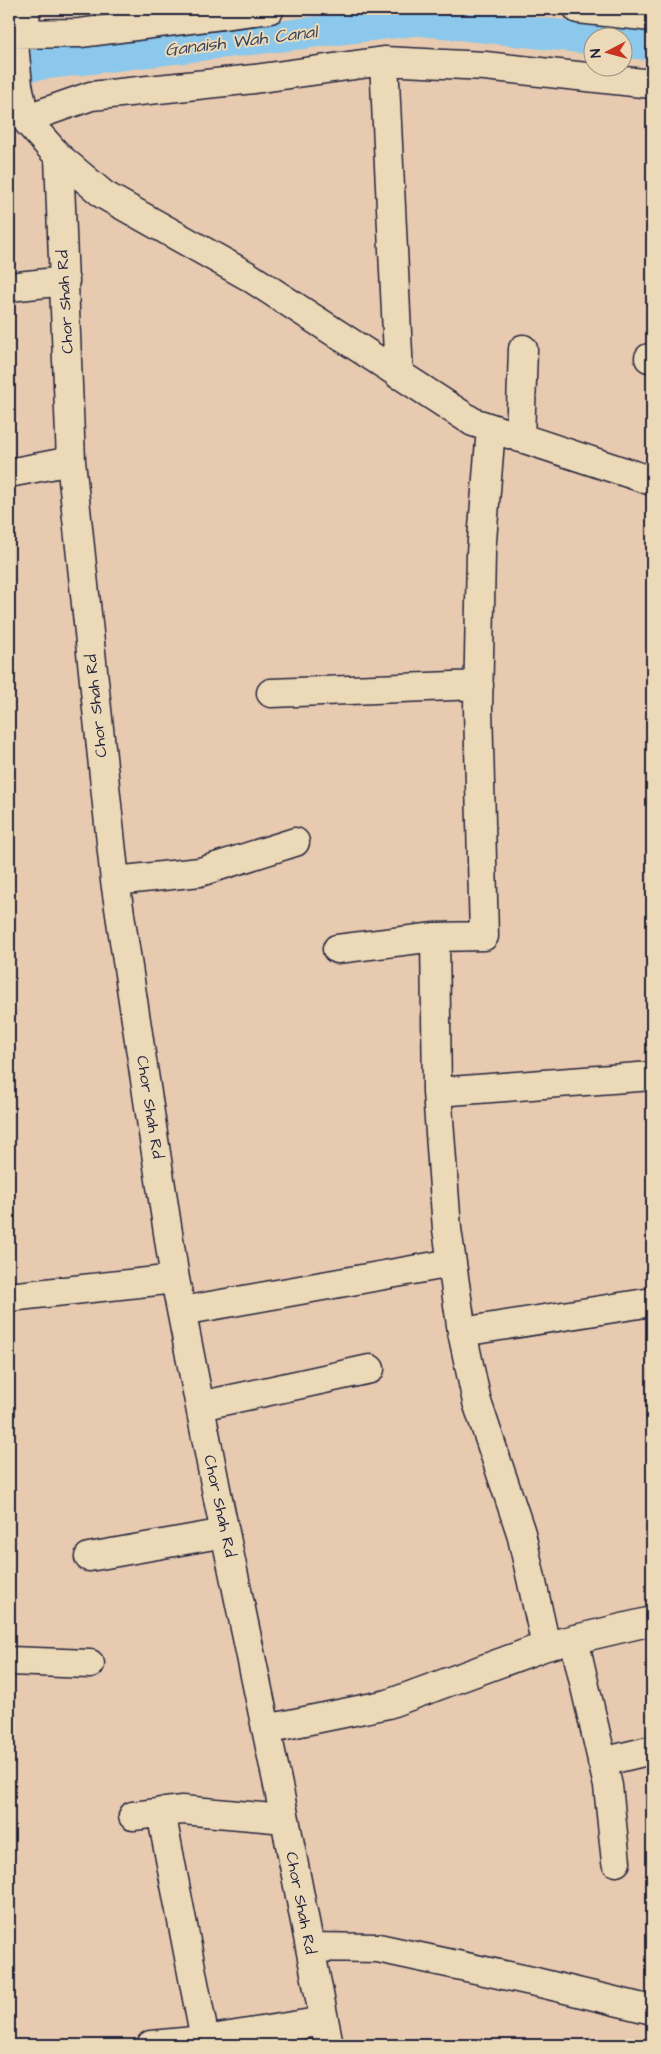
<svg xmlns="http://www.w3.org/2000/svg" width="661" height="2054" font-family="'Architects Daughter',sans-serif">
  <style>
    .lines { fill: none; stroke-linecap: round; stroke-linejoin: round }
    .canal { stroke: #8bc8eb; stroke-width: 31 }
    .minor-casing { stroke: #22223b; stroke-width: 31 }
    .minor { stroke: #ecd9b7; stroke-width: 28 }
    .labels { text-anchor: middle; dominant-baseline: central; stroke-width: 4; stroke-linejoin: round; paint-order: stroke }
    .street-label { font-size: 16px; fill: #22223b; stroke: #ecd9b7 }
    .water-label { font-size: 18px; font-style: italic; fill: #37435e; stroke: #ecd9b7 }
  </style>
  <rect width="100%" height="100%" fill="#e8cab0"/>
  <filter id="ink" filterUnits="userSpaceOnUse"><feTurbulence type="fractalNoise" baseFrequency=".02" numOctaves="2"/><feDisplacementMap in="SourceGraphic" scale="10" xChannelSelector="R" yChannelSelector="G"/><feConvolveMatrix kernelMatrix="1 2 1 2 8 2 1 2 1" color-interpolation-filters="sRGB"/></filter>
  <g filter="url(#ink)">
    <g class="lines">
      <path class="canal" d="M 624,42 L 652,45
        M 9,68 L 417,20 L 594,39"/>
      <defs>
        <path id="minor" d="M 25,9 L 26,34
          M 578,9 L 652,17
          M 9,33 L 13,34 L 18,85 L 25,119 L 59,157 L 104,195 L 248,276 L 473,422 L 652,481
          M 13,34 L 80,33 L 270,9
          M 384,61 L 399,375
          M 25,119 L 91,96 L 254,79 L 384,61 L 485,66 L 652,84
          M 59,157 L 71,461 L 115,881 L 175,1279 L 219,1504 L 285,1819 L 329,2045
          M 9,287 L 65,281
          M 649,358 L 652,358
          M 520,438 L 523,349
          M 9,473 L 71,461
          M 271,693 L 479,685
          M 115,881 L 200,872 L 295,842
          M 435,937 L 437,1092 L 447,1229 L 462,1332 L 477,1402 L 521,1533 L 546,1646
          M 337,949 L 435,937 L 484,936 L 478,708 L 481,553 L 491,428
          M 437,1092 L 652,1076
          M 9,1297 L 175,1279
          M 182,1311 L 452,1263
          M 462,1332 L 652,1302
          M 200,1406 L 370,1369
          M 89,1557 L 225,1533
          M 574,1639 L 608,1786 L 616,1862
          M 9,1661 L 90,1664
          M 266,1729 L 388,1704 L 546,1646 L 652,1621
          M 602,1762 L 652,1750
          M 161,1812 L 205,2040
          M 133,1816 L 182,1810 L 285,1819
          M 310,1947 L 378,1948 L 536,1982 L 652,2010
          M 151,2045 L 205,2040 L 324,2021"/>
      </defs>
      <use href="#minor" class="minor-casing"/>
      <use href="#minor" class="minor"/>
    </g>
  </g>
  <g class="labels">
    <g class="street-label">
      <text transform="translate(65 302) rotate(-93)">Chor Shah Rd</text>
      <text transform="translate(96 706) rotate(-96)">Chor Shah Rd</text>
      <text transform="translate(150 1107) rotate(81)">Chor Shah Rd</text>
      <text transform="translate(220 1506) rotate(78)">Chor Shah Rd</text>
      <text transform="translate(301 1903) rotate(79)">Chor Shah Rd</text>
    </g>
    <g class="water-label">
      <text transform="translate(241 41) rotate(-7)">Ganaish Wah Canal</text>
    </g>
  </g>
  <rect width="661" height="2054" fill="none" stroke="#ecd9b7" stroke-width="30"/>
  <rect x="15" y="15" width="631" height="2024" fill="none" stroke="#22223b" stroke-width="2" filter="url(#ink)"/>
  <g transform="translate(608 52) rotate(264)"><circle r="24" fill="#ecd9b7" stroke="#9b9085"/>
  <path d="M0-4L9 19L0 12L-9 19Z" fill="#c8321e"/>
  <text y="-8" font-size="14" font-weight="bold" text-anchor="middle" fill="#22223b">N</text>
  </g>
</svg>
